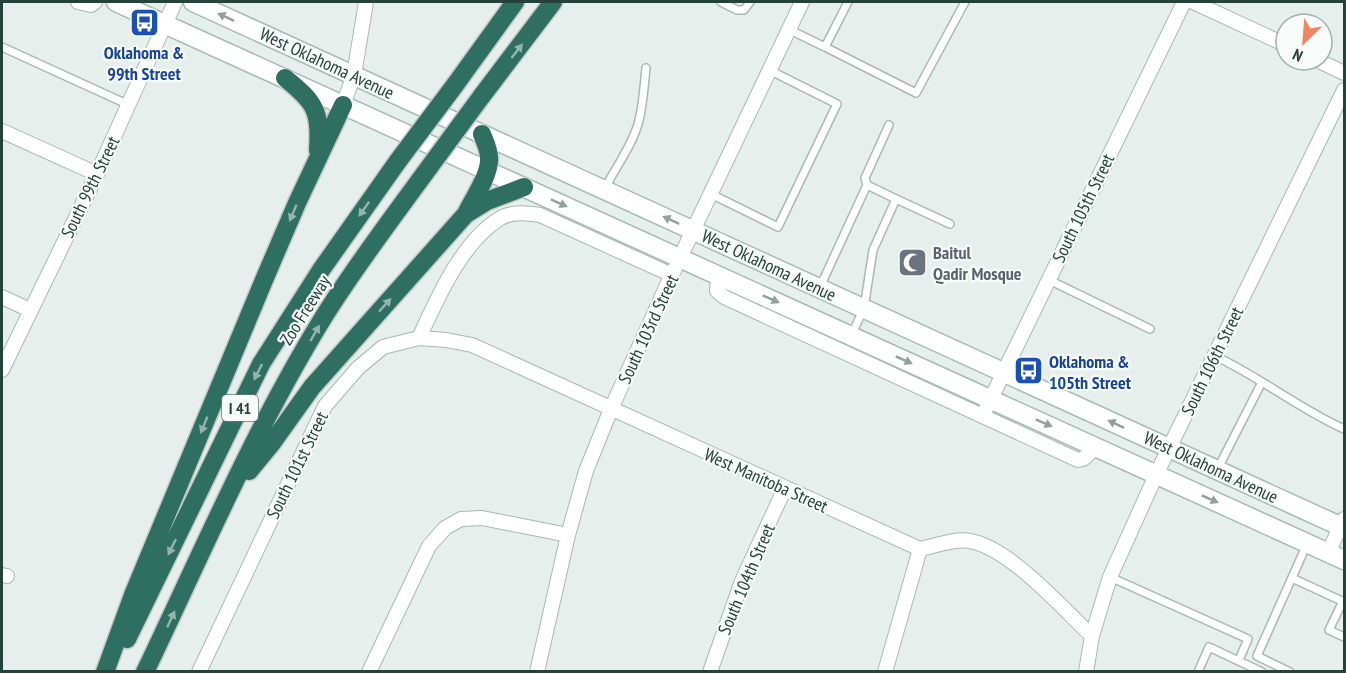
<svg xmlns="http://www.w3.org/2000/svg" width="1346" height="673" font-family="'PT Sans Narrow',sans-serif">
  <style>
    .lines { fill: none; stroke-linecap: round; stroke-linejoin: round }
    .lane-casing { stroke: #a8b8b2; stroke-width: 10 }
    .street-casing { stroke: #a8b8b2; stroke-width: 16 }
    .secondary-casing { stroke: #a4bbb3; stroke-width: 21 }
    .highway-casing { stroke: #c2cac8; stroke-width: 21 }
    .lane { stroke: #fff; stroke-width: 7 }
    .street { stroke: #fff; stroke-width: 14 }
    .secondary { stroke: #fff; stroke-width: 18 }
    .highway { stroke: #2f6f62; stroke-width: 18 }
    .highway-bridge-casing { stroke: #c2cac8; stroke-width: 21; stroke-linecap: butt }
    .highway-bridge { stroke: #2f6f62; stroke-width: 18 }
    .oneway { fill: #92a09c }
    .oneway2 { fill: #93b5ae }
    .labels { text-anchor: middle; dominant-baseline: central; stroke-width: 4.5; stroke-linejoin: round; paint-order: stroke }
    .shield { fill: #f7fbf9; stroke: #637a73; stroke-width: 1.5 }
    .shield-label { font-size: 16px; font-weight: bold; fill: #24423a }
    .transit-label { font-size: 18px; font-weight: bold; fill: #164399; stroke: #f7fbf9 }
    .street-label { font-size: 18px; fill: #24423a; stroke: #f7fbf9 }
    .worship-label { font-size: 18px; font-weight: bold; fill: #5b616d; stroke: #f7fbf9; text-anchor: start }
  </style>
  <rect width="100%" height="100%" fill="#e6efeb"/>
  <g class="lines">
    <defs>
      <path id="lane" d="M 721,2 L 737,10 L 744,10 L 750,2
        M 788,29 L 825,47 L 848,2
        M 2,47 L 129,105
        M 825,47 L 916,93 L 965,2
        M 867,185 L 865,178 L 889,125
        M 604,190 C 615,168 631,148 638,124 C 643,107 644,86 646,68
        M 711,194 L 778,227 L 837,104 L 769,70
        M 896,199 L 950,224
        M 1049,280 L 1150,329
        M 820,287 L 867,185 L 896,199 L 873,250 L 864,308 L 851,336
        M 1215,356 C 1260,377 1299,409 1344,429
        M 1217,470 L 1262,382
        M 1110,577 L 1248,639 L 1239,660
        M 1292,578 L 1344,602
        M 1343,601 L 1329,630 L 1344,637
        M 1198,672 L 1209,647 L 1262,672
        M 1290,672 L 1257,656 L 1307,544"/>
      <path id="street" d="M 78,2 L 91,5 L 95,2
        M 1193,2 L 1286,45
        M 1317,60 L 1344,73
        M 343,105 L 354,75 L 366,2
        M 2,131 L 97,174
        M 718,275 L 717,291 L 724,297 L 1078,460 L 1083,459 L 1096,447
        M 2,297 L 30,310
        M 419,338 L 446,340 L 472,345 L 920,549 C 935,546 955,538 970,541 C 1010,548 1062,608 1092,636
        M 2,370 L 97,174 L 175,2
        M 983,415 L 1184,2
        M 1328,553 L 1344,519
        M 2,575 L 7,576
        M 199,672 L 325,406 L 358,368 L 383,347 L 419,338 C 437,299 461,243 499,219 C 511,211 527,213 540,215 L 672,275
        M 369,672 L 429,546 L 445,528 L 461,519 L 482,518 L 568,535
        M 537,672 L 568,535 L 586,471 L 611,409 L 668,283 L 802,2
        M 710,672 L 742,581 L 785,488
        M 885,672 L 920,549
        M 1086,672 L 1092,636 L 1110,577 L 1156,475 L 1344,90"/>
      <path id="secondary" d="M 116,2 L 1344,560
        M 193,2 L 1344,528"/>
      <path id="highway" d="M 285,78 C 315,102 321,111 318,150
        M 455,85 L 515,2
        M 481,97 L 553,2
        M 467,212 C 474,197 490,175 489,158 C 489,149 485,142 482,134
        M 249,471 L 272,443 L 312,387 L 466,214 L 487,201 L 524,187
        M 127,639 L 261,364 L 321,270 L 398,161
        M 105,672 L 133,595 L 264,280 L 297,203 L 343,105
        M 145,672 C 202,553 254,430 323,318 C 354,268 390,221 425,173"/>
    </defs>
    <use href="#lane" class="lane-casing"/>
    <use href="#street" class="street-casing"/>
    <use href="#secondary" class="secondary-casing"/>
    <use href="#highway" class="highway-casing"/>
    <use href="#lane" class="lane"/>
    <use href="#street" class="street"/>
    <use href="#secondary" class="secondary"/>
    <use href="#highway" class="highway"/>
    <defs>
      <path id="highway-bridge" d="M 398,161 L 455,85
        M 425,173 L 481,97"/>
    </defs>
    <use href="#highway-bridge" class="highway-bridge-casing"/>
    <use href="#highway-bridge" class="highway-bridge"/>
  </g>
  <defs><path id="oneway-solid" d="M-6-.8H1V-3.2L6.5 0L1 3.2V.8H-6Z" transform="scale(1.5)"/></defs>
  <g class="oneway">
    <use href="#oneway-solid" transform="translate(226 17) rotate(-155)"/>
    <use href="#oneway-solid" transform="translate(559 203) rotate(24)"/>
    <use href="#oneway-solid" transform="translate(671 220) rotate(-155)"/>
    <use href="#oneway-solid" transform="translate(771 299) rotate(24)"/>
    <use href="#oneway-solid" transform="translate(904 360) rotate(24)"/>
    <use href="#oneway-solid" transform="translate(1044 423) rotate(24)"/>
    <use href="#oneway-solid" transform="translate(1116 424) rotate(-155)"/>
    <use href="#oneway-solid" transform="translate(1210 499) rotate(24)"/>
  </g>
  <g class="oneway2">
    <use href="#oneway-solid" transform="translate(517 51) rotate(-52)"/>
    <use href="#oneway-solid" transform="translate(364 209) rotate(125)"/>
    <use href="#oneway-solid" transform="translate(293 213) rotate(113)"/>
    <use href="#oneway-solid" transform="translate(385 305) rotate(-48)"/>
    <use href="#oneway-solid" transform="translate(315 333) rotate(-60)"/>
    <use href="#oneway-solid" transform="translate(258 372) rotate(117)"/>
    <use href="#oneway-solid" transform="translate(204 425) rotate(112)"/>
    <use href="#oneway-solid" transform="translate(172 547) rotate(116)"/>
    <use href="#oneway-solid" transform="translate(171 619) rotate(-65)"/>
  </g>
  <defs>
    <symbol id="bus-square" viewBox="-11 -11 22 22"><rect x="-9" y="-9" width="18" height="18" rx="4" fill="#1a4fb4" stroke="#f7fbf9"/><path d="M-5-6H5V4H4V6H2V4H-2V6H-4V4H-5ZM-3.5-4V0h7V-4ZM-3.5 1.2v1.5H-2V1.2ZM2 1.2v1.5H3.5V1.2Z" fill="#fff"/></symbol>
    <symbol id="mosque-square" viewBox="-11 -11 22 22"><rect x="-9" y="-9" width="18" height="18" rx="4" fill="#6b7280" stroke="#f7fbf9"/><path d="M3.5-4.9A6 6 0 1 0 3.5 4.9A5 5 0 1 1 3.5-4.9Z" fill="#fff"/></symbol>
  </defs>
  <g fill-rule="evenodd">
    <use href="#bus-square" x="128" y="6" width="33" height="33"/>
    <use href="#mosque-square" x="896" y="246" width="33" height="33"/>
    <use href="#bus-square" x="1012" y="354" width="33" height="33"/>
  </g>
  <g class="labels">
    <rect class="shield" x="222" y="395" width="36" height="26" rx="4.5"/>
    <g class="shield-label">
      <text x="240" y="408">I 41</text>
    </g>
    <g class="transit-label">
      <text x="144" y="52">Oklahoma &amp;<tspan x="144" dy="21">99th Street</tspan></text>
      <text x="1049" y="361" text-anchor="start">Oklahoma &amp;<tspan x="1049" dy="21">105th Street</tspan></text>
    </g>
    <g class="street-label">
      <text transform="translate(327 63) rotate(25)">West Oklahoma Avenue</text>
      <text transform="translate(90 187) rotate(-64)">South 99th Street</text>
      <text transform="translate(1083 208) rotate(-64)">South 105th Street</text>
      <text transform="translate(769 265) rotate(25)">West Oklahoma Avenue</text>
      <text transform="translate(305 310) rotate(-58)">Zoo Freeway</text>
      <text transform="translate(648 329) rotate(-65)">South 103rd Street</text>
      <text transform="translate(1212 361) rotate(-64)">South 106th Street</text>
      <text transform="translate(297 465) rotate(-64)">South 101st Street</text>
      <text transform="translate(1211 467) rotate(25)">West Oklahoma Avenue</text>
      <text transform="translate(766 480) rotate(24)">West Manitoba Street</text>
      <text transform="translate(746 579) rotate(-67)">South 104th Street</text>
    </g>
    <g class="worship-label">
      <text x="933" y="252">Baitul<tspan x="933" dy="21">Qadir Mosque</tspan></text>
    </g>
  </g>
  <rect width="1346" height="673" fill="none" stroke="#24423a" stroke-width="6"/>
  <g transform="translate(1304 42) rotate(205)"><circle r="28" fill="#f7fbf9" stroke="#a3b1ad" stroke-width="1.5"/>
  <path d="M0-4.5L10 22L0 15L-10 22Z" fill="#f4845f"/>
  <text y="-9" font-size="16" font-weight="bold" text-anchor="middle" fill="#24423a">N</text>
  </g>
</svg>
